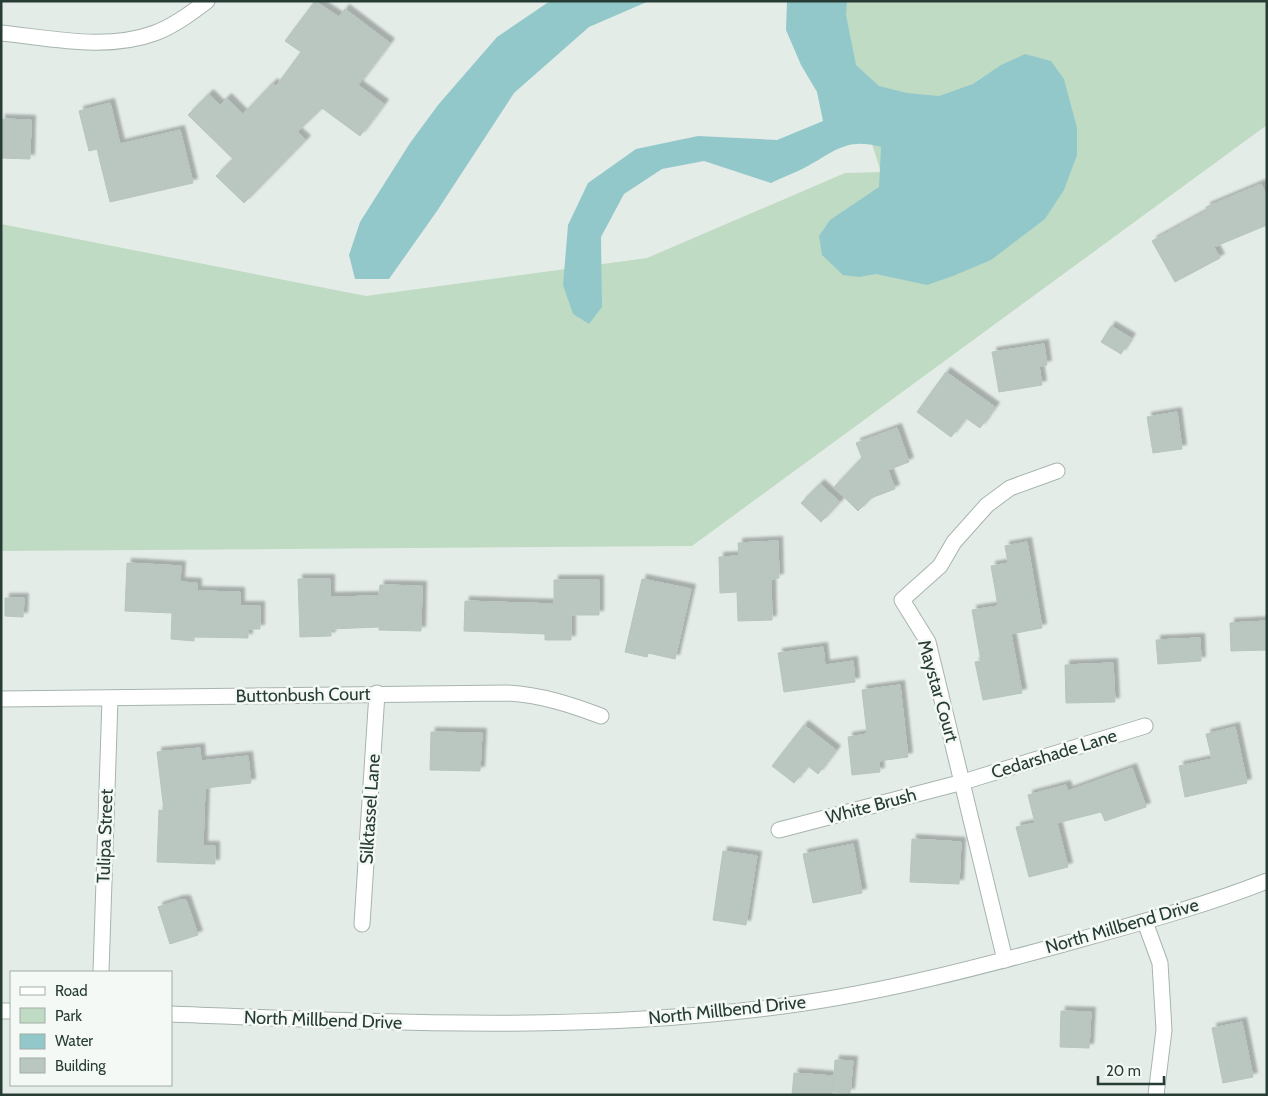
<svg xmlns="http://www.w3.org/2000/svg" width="1268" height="1096" font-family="Cabin,sans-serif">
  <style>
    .green { fill: #c0dbc4 }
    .water { fill: #93c8cb }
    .building { fill: #bac7c1; stroke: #b7c5be; filter: url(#shadow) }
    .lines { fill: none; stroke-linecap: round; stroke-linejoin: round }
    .minor-casing { stroke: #a7b4ae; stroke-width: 17 }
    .tertiary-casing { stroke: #a7b4ae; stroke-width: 17 }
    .minor { stroke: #fff; stroke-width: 15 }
    .tertiary { stroke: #fff; stroke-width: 15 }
    .labels { text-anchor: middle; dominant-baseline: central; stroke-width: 5; stroke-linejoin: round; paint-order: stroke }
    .street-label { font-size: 18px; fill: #263c34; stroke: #f5f9f6 }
  </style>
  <defs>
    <filter id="shadow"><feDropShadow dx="4.5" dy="-4.5" stdDeviation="1" flood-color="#0004"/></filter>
  </defs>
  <rect width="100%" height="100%" fill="#e4ece8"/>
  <path class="green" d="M 792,1 L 1267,1 L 1267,125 L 692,546 L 1,551 L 1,224 L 366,296 L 647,258 L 845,173 L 881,172 L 868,132 Z"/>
  <path class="water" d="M 550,1 L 649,1 L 589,27 L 514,93 L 437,211 L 389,279 L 355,279 L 349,255 L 360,222 L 410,143 L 438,105 L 497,37 Z
    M 787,1 L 847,1 L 846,15 L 856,65 L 879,86 L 907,93 L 939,96 L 973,84 L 1001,65 L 1025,54 L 1051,61 L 1064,79 L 1077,128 L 1077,155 L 1064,190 L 1045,219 L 991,260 L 953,276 L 927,285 L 876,274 L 859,277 L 843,275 L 822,255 L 819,236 L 830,220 L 879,187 L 881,147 C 847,137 835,151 806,167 C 795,173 783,177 771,183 L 704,161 L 662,169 L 624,194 L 601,237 L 602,307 L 589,324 L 573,314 L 563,285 L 568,225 L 588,183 L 636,149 L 698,136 L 777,140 L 823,121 L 817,92 L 801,65 L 786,30 Z"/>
  <path class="building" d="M 315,1 L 339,17 L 345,9 L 390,43 L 358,85 L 384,104 L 360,136 L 322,108 L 297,132 L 306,140 L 244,203 L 216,176 L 233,159 L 188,115 L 209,94 L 220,105 L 227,98 L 243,114 L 273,83 L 276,86 L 301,52 L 285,41 Z
    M 110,103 L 120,144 L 180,130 L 193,183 L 110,202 L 97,149 L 89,151 L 79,111 Z
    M 1,119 L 31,120 L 30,159 L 1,158 Z
    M 1261,184 L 1267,197 L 1267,225 L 1214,247 L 1220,258 L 1175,282 L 1152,241 L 1207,211 L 1206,207 Z
    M 1111,326 L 1131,338 L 1121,354 L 1101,342 Z
    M 1044,344 L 1047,365 L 1039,366 L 1042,385 L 999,392 L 992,352 Z
    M 946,372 L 995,407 L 980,428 L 966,418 L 951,437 L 917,412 Z
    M 1177,412 L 1182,449 L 1153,453 L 1147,417 Z
    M 897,428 L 909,462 L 888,470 L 895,489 L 871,498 L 858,511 L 834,487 L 862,458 L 856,443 Z
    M 820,484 L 840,502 L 821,522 L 801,503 Z
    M 778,541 L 779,578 L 771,579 L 772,620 L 738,621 L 737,592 L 720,593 L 719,557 L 739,556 L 738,543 Z
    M 1027,542 L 1042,628 L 1011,634 L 1022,693 L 983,700 L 975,662 L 981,661 L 972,610 L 998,606 L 991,566 L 1008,563 L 1005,546 Z
    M 127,563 L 181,566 L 180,582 L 197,583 L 197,591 L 240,592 L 240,606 L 260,606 L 260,629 L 248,629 L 248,638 L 194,637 L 194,641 L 171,639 L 172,613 L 125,611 Z
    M 298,579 L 330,579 L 330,597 L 379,596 L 380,585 L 422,586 L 421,631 L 379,630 L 379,627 L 331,629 L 331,636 L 300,637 Z
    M 642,579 L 691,589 L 675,659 L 648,653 L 647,657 L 625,652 Z
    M 554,580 L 599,580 L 599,615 L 571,615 L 571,640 L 545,640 L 545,634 L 464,631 L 465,601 L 554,604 Z
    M 5,598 L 24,598 L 23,617 L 5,616 Z
    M 1267,621 L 1267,650 L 1231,651 L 1230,623 Z
    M 1200,638 L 1201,661 L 1158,664 L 1156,640 Z
    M 823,647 L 825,665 L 853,661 L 855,682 L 784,692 L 778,653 Z
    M 1113,663 L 1115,702 L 1066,703 L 1065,665 Z
    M 900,685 L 908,757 L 879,761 L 880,772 L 852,775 L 848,737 L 867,734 L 862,690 Z
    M 804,725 L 836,750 L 818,774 L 808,766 L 794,783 L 772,766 Z
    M 1235,727 L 1247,783 L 1185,797 L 1179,766 L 1212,759 L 1206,734 Z
    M 431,732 L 482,733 L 480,771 L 430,770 Z
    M 200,748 L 201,761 L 248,756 L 251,783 L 205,788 L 203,846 L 215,846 L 215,864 L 157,862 L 159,810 L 164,811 L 157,752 Z
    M 1132,768 L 1146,807 L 1105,821 L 1101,812 L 1057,823 L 1068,867 L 1029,877 L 1016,827 L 1035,823 L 1028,795 L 1066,785 L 1068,791 Z
    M 912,839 L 961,842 L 959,884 L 910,882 Z
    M 853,844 L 862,893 L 813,903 L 803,854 Z
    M 723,851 L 757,856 L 746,925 L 713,920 Z
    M 179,900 L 186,900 L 198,935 L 170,944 L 158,907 Z
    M 1061,1011 L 1091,1012 L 1089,1048 L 1060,1047 Z
    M 1242,1022 L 1253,1077 L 1223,1083 L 1212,1028 Z
    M 835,1060 L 853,1061 L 850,1093 L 833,1092 Z
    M 794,1073 L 833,1076 L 832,1095 L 792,1095 Z"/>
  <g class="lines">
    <defs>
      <path id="minor" d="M 1,33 C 51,38 106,51 155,33 C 174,26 191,13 207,1
        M 1,699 L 507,693 C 541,695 569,704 601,716
        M 779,830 L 963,782 L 1145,726
        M 1145,922 L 1160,963 L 1164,1030 L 1156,1095
        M 362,924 L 377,693
        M 1005,960 L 928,642 L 902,600 L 940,566 L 954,542 L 987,505 L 1010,488 L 1057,471
        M 101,972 L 110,699"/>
      <path id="tertiary" d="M 1,1011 L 11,1011
        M 171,1014 C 379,1022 590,1034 797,1004 C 887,991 976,968 1064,944 C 1132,925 1201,907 1267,881"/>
    </defs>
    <use href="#minor" class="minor-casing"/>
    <use href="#tertiary" class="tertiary-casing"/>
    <use href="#minor" class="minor"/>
    <use href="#tertiary" class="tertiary"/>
  </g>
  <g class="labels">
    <g class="street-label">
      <text transform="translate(938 691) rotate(74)">Maystar Court</text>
      <text transform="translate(303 695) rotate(-1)">Buttonbush Court</text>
      <text transform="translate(1054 754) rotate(-17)">Cedarshade Lane</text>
      <text transform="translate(871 806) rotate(-15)">White Brush</text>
      <text transform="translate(370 809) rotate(-86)">Silktassel Lane</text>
      <text transform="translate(105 836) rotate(-88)">Tulipa Street</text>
      <text transform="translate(1122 926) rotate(-16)">North Millbend Drive</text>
      <text transform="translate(727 1010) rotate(-6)">North Millbend Drive</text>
      <text transform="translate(323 1020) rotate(2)">North Millbend Drive</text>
    </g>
  </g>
  <rect width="1268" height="1096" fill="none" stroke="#263c34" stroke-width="5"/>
  <rect x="10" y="971" width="162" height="115" fill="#f5f9f6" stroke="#a2ada8"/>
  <rect x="20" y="987" width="25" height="8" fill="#ffffff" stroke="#a2ada8"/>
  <text x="55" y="996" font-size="15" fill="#263c34">Road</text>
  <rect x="20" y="1008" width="25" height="15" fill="#c0dbc4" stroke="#a2ada8"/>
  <text x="55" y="1021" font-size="15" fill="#263c34">Park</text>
  <rect x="20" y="1034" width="25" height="15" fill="#93c8cb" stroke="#a2ada8"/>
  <text x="55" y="1046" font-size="15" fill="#263c34">Water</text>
  <rect x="20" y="1058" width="25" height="15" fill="#bac7c1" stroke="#a2ada8"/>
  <text x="55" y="1071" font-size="15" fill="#263c34">Building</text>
  <path d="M1098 1076v8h66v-8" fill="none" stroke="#263c34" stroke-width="2.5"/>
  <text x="1106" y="1076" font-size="15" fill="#263c34" stroke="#f5f9f6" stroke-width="4" paint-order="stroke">20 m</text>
</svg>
